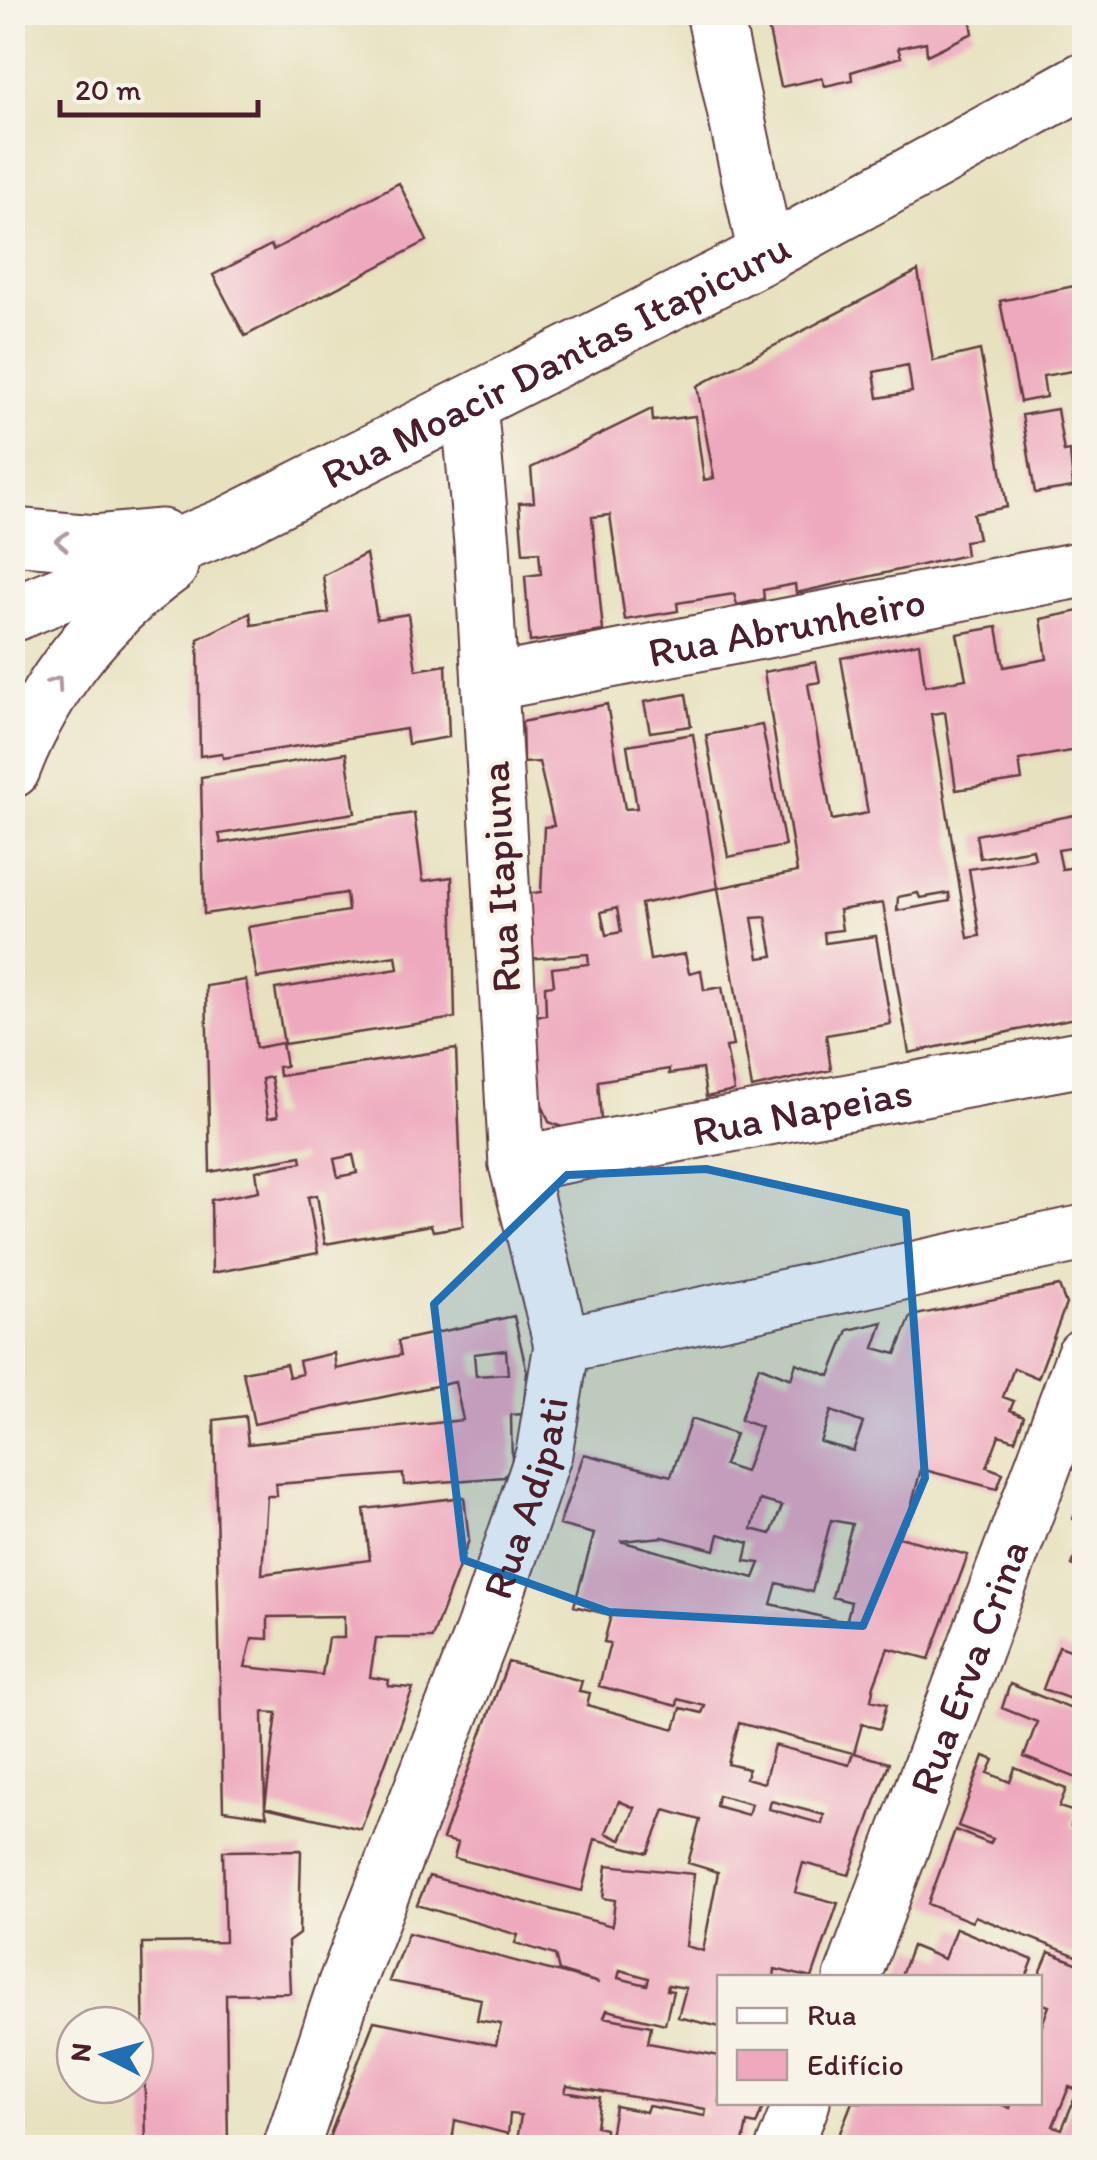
<svg xmlns="http://www.w3.org/2000/svg" width="1097" height="2160" font-family="Itim,sans-serif">
  <style>
    .building { fill: #eea9be; fill-rule: evenodd }
    .lines { fill: none; stroke-linecap: round; stroke-linejoin: round }
    .minor-casing { stroke: #623c41; stroke-width: 59 }
    .minor { stroke: #fff; stroke-width: 55 }
    .oneway { stroke: #ae9aa0 }
    .marked { fill: #1f6fb2; fill-opacity: 0.2; stroke: #1f6fb2; stroke-width: 8; stroke-linejoin: round }
    .labels { text-anchor: middle; dominant-baseline: central; stroke-width: 8; stroke-linejoin: round; paint-order: stroke }
    .street-label { font-size: 42px; fill: #4a1f2b; stroke: #f7f3e8 }
  </style>
  <rect width="100%" height="100%" fill="#f7f3e8"/>
  <filter id="ink" filterUnits="userSpaceOnUse"><feTurbulence type="fractalNoise" baseFrequency=".01" numOctaves="2"/><feDisplacementMap in="SourceGraphic" scale="20" xChannelSelector="R" yChannelSelector="G"/><feConvolveMatrix kernelMatrix="1 2 1 2 8 2 1 2 1" color-interpolation-filters="sRGB"/></filter>
  <filter id="wash" filterUnits="userSpaceOnUse"><feTurbulence type="fractalNoise" baseFrequency=".0048" numOctaves="4" result="noise"/><feDisplacementMap in="SourceGraphic" scale="40" xChannelSelector="R" yChannelSelector="G"/><feGaussianBlur stdDeviation="2.25" result="paint"/><feColorMatrix in="noise" values="0 0 0 0 0 0 0 0 0 0 0 0 0 0 0 0 0 1.4 0 .05"/><feComposite in="paint" operator="in"/></filter>
  <g filter="url(#wash)">
    <rect width="100%" height="100%" fill="#e7e1bf"/>
    <g id="blocks">
      <path class="building" d="M 765,12 L 969,12 L 973,33 L 927,55 L 926,42 L 898,48 L 901,57 L 851,72 L 852,80 L 825,86 L 822,78 L 781,87 Z
        M 399,183 L 427,241 L 245,336 L 213,275 L 271,245 L 273,250 Z
        M 918,271 L 933,361 L 980,350 L 992,417 L 1007,507 L 973,514 L 978,539 L 964,541 L 966,555 L 796,593 L 795,584 L 763,590 L 764,599 L 737,605 L 734,594 L 677,603 L 678,611 L 625,620 L 610,515 L 592,517 L 603,631 L 530,642 L 525,576 L 541,574 L 539,552 L 523,553 L 519,503 L 534,502 L 531,468 L 652,409 L 653,421 L 695,416 L 704,480 L 714,478 L 697,386 ZM 908,365 L 912,392 L 878,398 L 874,372 Z
        M 1084,284 L 1084,369 L 1043,376 L 1046,397 L 1020,402 L 1000,301 Z
        M 1057,409 L 1064,452 L 1070,451 L 1073,487 L 1035,493 L 1022,415 Z
        M 366,554 L 377,619 L 408,614 L 416,670 L 446,665 L 449,737 L 408,744 L 406,729 L 223,758 L 222,753 L 200,756 L 198,639 L 250,613 L 252,625 L 329,613 L 323,576 Z
        M 1084,610 L 1082,749 L 1019,760 L 1022,780 L 956,790 L 945,712 L 931,714 L 968,938 L 980,936 L 969,869 L 1035,859 L 1033,849 L 980,858 L 976,835 L 1084,813 L 1084,846 L 1058,850 L 1062,869 L 1084,866 L 1084,1016 L 909,1053 L 883,903 L 839,910 L 842,930 L 824,932 L 825,943 L 876,936 L 891,1024 L 826,1035 L 831,1070 L 752,1088 L 718,888 L 641,904 L 650,960 L 685,954 L 689,973 L 701,970 L 704,990 L 722,987 L 733,1046 L 726,1047 L 734,1091 L 706,1097 L 702,1069 L 669,1074 L 669,1069 L 598,1081 L 601,1120 L 564,1128 L 549,1122 L 541,1102 L 533,1016 L 546,1015 L 545,986 L 554,985 L 552,968 L 589,964 L 588,954 L 528,959 L 526,894 L 541,892 L 544,827 L 554,826 L 539,762 L 523,763 L 522,722 L 607,704 L 625,809 L 637,808 L 627,745 L 693,734 L 718,888 L 797,872 L 764,672 L 816,662 L 820,682 L 808,684 L 832,820 L 868,813 L 841,658 L 919,643 L 925,686 L 966,679 L 957,634 L 997,627 L 1004,667 L 1047,659 L 1041,619 ZM 918,893 L 920,898 L 949,893 L 950,901 L 897,911 L 898,897 ZM 617,908 L 621,932 L 606,935 L 601,912 ZM 766,917 L 773,956 L 759,958 L 752,918 Z
        M 686,694 L 691,726 L 650,732 L 644,702 Z
        M 762,725 L 785,846 L 728,857 L 706,735 Z
        M 346,753 L 355,813 L 219,834 L 221,843 L 414,813 L 423,881 L 452,877 L 455,1018 L 284,1044 L 275,989 L 398,969 L 396,956 L 257,978 L 248,927 L 348,911 L 346,893 L 204,914 L 201,777 Z
        M 246,980 L 256,1048 L 282,1043 L 286,1066 L 278,1067 L 279,1076 L 456,1049 L 463,1226 L 433,1231 L 431,1225 L 325,1244 L 317,1195 L 308,1197 L 318,1253 L 212,1273 L 211,1200 L 259,1191 L 256,1171 L 302,1162 L 301,1156 L 210,1172 L 206,986 ZM 271,1077 L 278,1116 L 268,1118 L 262,1079 ZM 353,1155 L 357,1173 L 338,1177 L 334,1159 Z
        M 1059,1286 L 1066,1304 L 1038,1378 L 1014,1368 L 1003,1397 L 1014,1401 L 1010,1410 L 1024,1416 L 1015,1440 L 999,1435 L 987,1467 L 1003,1473 L 997,1489 L 921,1469 L 907,1523 L 903,1521 L 899,1537 L 968,1555 L 929,1659 L 888,1648 L 874,1685 L 871,1700 L 887,1704 L 880,1729 L 862,1724 L 854,1753 L 889,1763 L 849,1875 L 803,1863 L 795,1892 L 838,1903 L 812,1978 L 775,1969 L 774,1978 L 720,1978 L 720,2027 L 678,2017 L 686,1988 L 668,1985 L 667,1990 L 673,1991 L 665,2024 L 607,2010 L 604,2017 L 651,2026 L 648,2043 L 720,2056 L 720,2102 L 765,2102 L 756,2125 L 747,2123 L 742,2148 L 516,2148 L 521,2115 L 510,2114 L 508,2134 L 455,2120 L 451,2148 L 325,2148 L 374,2021 L 496,2045 L 501,2024 L 477,2020 L 481,1999 L 389,1981 L 408,1933 L 599,1983 L 559,1971 L 555,1955 L 515,1943 L 518,1935 L 417,1905 L 429,1876 L 612,1926 L 615,1900 L 603,1898 L 607,1865 L 694,1874 L 686,1946 L 703,1951 L 718,1872 L 688,1863 L 700,1820 L 665,1810 L 648,1853 L 595,1839 L 582,1891 L 454,1858 L 458,1843 L 443,1839 L 508,1662 L 582,1681 L 579,1691 L 590,1693 L 587,1705 L 675,1729 L 681,1708 L 702,1713 L 705,1706 L 678,1699 L 677,1706 L 599,1686 L 610,1643 L 604,1642 L 611,1615 L 574,1606 L 594,1534 L 559,1525 L 584,1454 L 671,1476 L 691,1419 L 735,1434 L 724,1465 L 745,1472 L 761,1427 L 740,1420 L 759,1366 L 791,1379 L 796,1363 L 830,1376 L 848,1330 L 883,1322 L 874,1348 L 896,1354 L 911,1316 ZM 831,1411 L 863,1423 L 853,1451 L 820,1442 ZM 760,1500 L 782,1506 L 771,1534 L 752,1529 ZM 831,1520 L 852,1524 L 832,1597 L 851,1602 L 846,1623 L 771,1604 L 777,1583 L 812,1592 ZM 719,1534 L 749,1543 L 745,1561 L 760,1563 L 754,1578 L 620,1541 L 663,1537 L 715,1550 ZM 739,1723 L 853,1753 L 849,1765 L 774,1745 L 764,1783 L 746,1778 L 748,1769 L 728,1764 ZM 718,1795 L 751,1804 L 748,1815 L 716,1806 ZM 619,1801 L 635,1808 L 621,1840 L 606,1833 ZM 771,1801 L 824,1815 L 822,1824 L 769,1809 ZM 620,1970 L 649,1978 L 647,1985 L 618,1978 ZM 567,2086 L 706,2109 L 705,2116 L 648,2106 L 646,2112 L 615,2106 L 610,2137 L 605,2136 L 605,2128 L 596,2126 L 600,2098 L 565,2092 Z
        M 514,1316 L 527,1372 L 523,1414 L 511,1415 L 512,1466 L 504,1477 L 404,1485 L 403,1474 L 302,1482 L 276,1484 L 277,1496 L 267,1496 L 262,1574 L 370,1560 L 364,1509 L 464,1497 L 469,1540 L 432,1638 L 376,1638 L 370,1677 L 389,1680 L 388,1686 L 413,1688 L 361,1829 L 265,1807 L 277,1713 L 263,1712 L 265,1808 L 267,1816 L 223,1810 L 214,1420 L 245,1416 L 248,1444 L 463,1420 L 455,1382 L 254,1424 L 243,1372 L 286,1364 L 289,1377 L 302,1374 L 299,1361 L 334,1353 L 336,1369 L 401,1355 L 398,1341 ZM 506,1350 L 508,1374 L 476,1376 L 474,1354 ZM 344,1616 L 344,1638 L 328,1638 L 322,1675 L 245,1667 L 252,1638 L 268,1639 L 268,1617 Z
        M 1084,1490 L 1084,1522 L 1073,1519 Z
        M 1084,1531 L 1084,1570 L 1072,1565 Z
        M 1059,1646 L 1084,1655 L 1084,1704 L 1043,1689 Z
        M 1010,1684 L 1084,1714 L 1084,1781 L 1024,1757 L 1037,1722 L 1002,1708 Z
        M 984,1756 L 994,1760 L 988,1773 L 1010,1782 L 1015,1768 L 1066,1789 L 1059,1807 L 1075,1812 L 1071,1826 L 1084,1831 L 1084,1959 L 975,1916 L 972,1922 L 928,1904 L 955,1830 L 990,1844 L 993,1839 L 958,1826 Z
        M 301,1850 L 299,1934 L 288,1942 L 290,1993 L 226,1994 L 228,2148 L 146,2148 L 142,1943 L 225,1942 L 223,1851 Z
        M 956,1928 L 1033,1960 L 1026,1978 L 900,1978 L 912,1946 L 944,1959 Z
        M 1049,1952 L 1084,1966 L 1084,2148 L 834,2148 L 852,2102 L 996,2102 L 1010,2108 L 1012,2102 L 1040,2102 L 1040,2030 L 1049,2006 L 1040,2003 L 1038,1978 ZM 1069,2087 L 1078,2090 L 1062,2129 L 1053,2126 Z"/>
    </g>
  </g>
  <g filter="url(#ink)">
    <use href="#blocks" fill-opacity="0" stroke="#623c41" stroke-width="2.5"/>
    <g class="lines">
      <defs>
        <g id="minor">
          <path d="M 714,12 L 766,254"/>
          <path d="M 12,536 L 95,543 L 161,537"/>
          <path id="s1" d="M 12,614 L 228,525 L 766,254 L 1084,80"/>
          <path id="s2" d="M 490,683 L 1084,569"/>
          <path d="M 12,770 C 43,688 99,617 170,566"/>
          <path id="s3" d="M 517,1164 L 1084,1058"/>
          <path d="M 562,1345 L 1084,1233"/>
          <path id="s4" d="M 852,1978 L 1084,1356"/>
          <path id="s5" d="M 291,2148 L 346,1984 L 484,1629 L 544,1453 L 562,1345 L 517,1164 L 482,543 L 469,404"/>
          <path d="M 784,2148 L 802,2102"/>
        </g>
      </defs>
      <use href="#minor" class="minor-casing"/>
      <use href="#minor" class="minor"/>
    </g>
    <defs><path id="oneway-chevron" d="M-2-3.5L2.5 0L-2 3.5" fill="none" stroke-width="1.6" stroke-linecap="round" stroke-linejoin="round" transform="scale(2.5)"/></defs>
    <g class="oneway">
      <use href="#oneway-chevron" transform="translate(62 541) rotate(-177)"/>
      <use href="#oneway-chevron" transform="translate(56 683) rotate(-55)"/>
    </g>
  </g>
  <path class="marked" d="M 706,1169 L 906,1213 L 925,1478 L 863,1626 L 609,1612 L 464,1560 L 434,1304 L 567,1175 Z"/>
  <g class="labels">
    <g class="street-label">
      <text stroke="none"><textPath href="#s1" startOffset="600">Rua Moacir Dantas Itapicuru</textPath></text>
      <text stroke="none"><textPath href="#s2" startOffset="302">Rua Abrunheiro</textPath></text>
      <text transform="translate(500 877) rotate(-93)">Rua Itapiuna</text>
      <text stroke="none"><textPath href="#s3" startOffset="290">Rua Napeias</textPath></text>
      <text stroke="none"><textPath href="#s5" startOffset="692">Rua Adipati</textPath></text>
      <text stroke="none"><textPath href="#s4" startOffset="332">Rua Erva Crina</textPath></text>
    </g>
  </g>
  <rect width="1097" height="2160" fill="none" stroke="#f7f3e8" stroke-width="50"/>
  <rect x="717" y="1975" width="325" height="130" fill="#f7f3e8" stroke="#b29e9c" stroke-width="2.5"/>
  <rect x="737" y="2008" width="50" height="15" fill="#ffffff" stroke="#b29e9c" stroke-width="2.5"/>
  <text x="807" y="2025" font-size="30" fill="#4a1f2b">Rua</text>
  <rect x="737" y="2050" width="50" height="30" fill="#eea9be" stroke="#b29e9c" stroke-width="2.5"/>
  <text x="807" y="2075" font-size="30" fill="#4a1f2b">Edifício</text>
  <g transform="translate(105 2055) rotate(276)"><circle r="48" fill="#f7f3e8" stroke="#b29e9c" stroke-width="2.5"/>
  <path d="M0-8L18 38L0 25L-18 38Z" fill="#1f6fb2"/>
  <text y="-15" font-size="28" font-weight="bold" text-anchor="middle" fill="#4a1f2b">N</text>
  </g>
  <path d="M60 100v15h198v-15" fill="none" stroke="#4a1f2b" stroke-width="5"/>
  <text x="75" y="100" font-size="30" fill="#4a1f2b" stroke="#f7f3e8" stroke-width="8" paint-order="stroke">20 m</text>
</svg>
